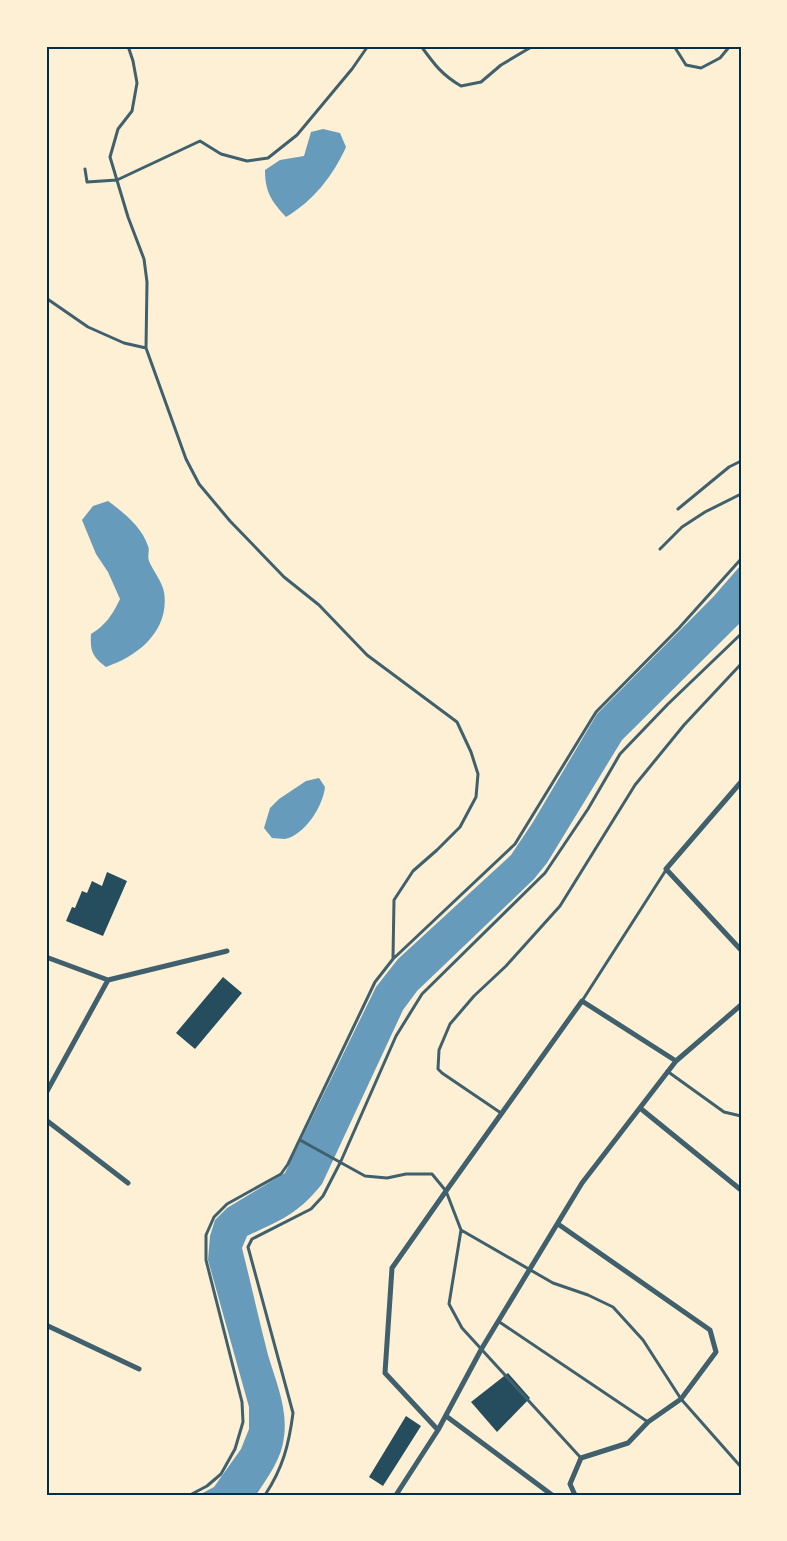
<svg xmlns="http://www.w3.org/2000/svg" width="787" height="1541" font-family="'Exo 2',sans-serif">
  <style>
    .water { fill: #669bbc }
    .building { fill: #264d5e }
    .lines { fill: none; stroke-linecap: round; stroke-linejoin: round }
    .service { stroke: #3f606c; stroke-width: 3 }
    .minor { stroke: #3f606c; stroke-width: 5 }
    .neatline { fill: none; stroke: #003049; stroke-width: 2 }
  </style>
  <rect width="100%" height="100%" fill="#fdf0d5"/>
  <path class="water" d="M 323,129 L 340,133 L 346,147 C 333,176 313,201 286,217 C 271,201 265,191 265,170 L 280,160 L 304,156 L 311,132 Z
    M 108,501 C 123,512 142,527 148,546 C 150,551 147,556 149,561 C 153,571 162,581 164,592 C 170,630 139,656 106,667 C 92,656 90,651 91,634 C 105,626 113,614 120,599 L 108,572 L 96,554 L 82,520 L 93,506 Z
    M 741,565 L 741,622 L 622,740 L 547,863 L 534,879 L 417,991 L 403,1010 L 322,1184 C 298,1214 281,1220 247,1236 L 242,1248 C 251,1284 259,1320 268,1355 C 276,1382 288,1409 284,1437 C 282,1458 268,1477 256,1495 L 199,1495 L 214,1487 L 241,1449 L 249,1429 L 249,1407 L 208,1260 L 210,1236 L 215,1220 L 227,1208 L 285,1173 L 376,987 L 398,959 L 511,855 L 533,822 L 597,714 L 714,596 Z
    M 319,778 L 325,787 C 323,806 305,835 285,839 C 281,839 276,838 272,838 L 264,828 L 270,808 L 279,799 L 306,781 Z"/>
  <path class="building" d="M 107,872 L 127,881 L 103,936 L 66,921 L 72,907 L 75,908 L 82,891 L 87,893 L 92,881 L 102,886 Z
    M 223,977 L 242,993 L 195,1049 L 176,1033 Z
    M 508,1373 L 530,1398 L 497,1432 L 471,1402 Z
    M 406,1416 L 421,1426 L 383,1486 L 369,1477 Z"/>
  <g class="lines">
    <path class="service" d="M 128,46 L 133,61 L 137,83 L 132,111 L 118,129 L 110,157 L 128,217 L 144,259 L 147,282 L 146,348 L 186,459 L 199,484 L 230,521 L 284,577 L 319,605 L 367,655 L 457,722 L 471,752 L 478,774 L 476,797 L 460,827 L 437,850 L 413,871 L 394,900 L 393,958
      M 421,46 C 434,64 442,75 461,86 L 481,82 L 501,65 L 533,46
      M 674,46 L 686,65 L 701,68 L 720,58 L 730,46
      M 85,169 L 87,182 L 117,180 L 200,141 L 221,154 L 247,161 L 268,158 L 297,135 L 352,69 L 368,46
      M 46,298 L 88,327 L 124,343 L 146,348
      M 678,509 L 729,467 L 741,461
      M 660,549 L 682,527 L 705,512 L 741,494
      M 582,1001 L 666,870
      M 667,1071 L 724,1112 L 741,1116
      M 501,1113 L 442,1073 L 438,1069 L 439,1050 L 450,1024 L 474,996 L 506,966 L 560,906 L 635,785 L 684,725 L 741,664
      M 300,1140 L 365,1176 L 387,1178 L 406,1174 L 432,1174 L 446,1191 L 461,1230 L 449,1304 L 462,1328 L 581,1458
      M 461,1230 L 553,1283 L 588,1295 L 613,1307 L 643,1340 L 681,1399 L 741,1467
      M 498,1321 L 648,1422
      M 190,1495 L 207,1486 L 221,1474 L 235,1449 L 243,1422 L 242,1402 L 206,1260 L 206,1235 L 214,1217 L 227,1204 L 281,1174 L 288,1164 L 375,982 L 393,959 L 515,844 L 596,712 L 679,628 L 741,559
      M 265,1495 C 283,1468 289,1444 293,1413 L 248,1247 L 252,1239 L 311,1209 L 323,1196 L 341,1161 L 396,1036 L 422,994 L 545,873 L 588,809 L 620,754 L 668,704 L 741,634"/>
    <path class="minor" d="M 741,782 L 666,869 L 741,950
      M 46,957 L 108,980 L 227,951
      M 46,1093 L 108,980
      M 640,1108 L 741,1190
      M 46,1120 L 128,1183
      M 558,1224 L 710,1330 L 716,1352 L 681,1399 L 648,1422 L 628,1443 L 581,1458 L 570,1484 L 575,1495
      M 46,1325 L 139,1369
      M 446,1416 L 552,1495
      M 438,1430 L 385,1373 L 392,1268 L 446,1191 L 582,1001 L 676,1061
      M 396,1495 L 438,1430 L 482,1348 L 582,1183 L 676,1061 L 741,1005"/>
  </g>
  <rect width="787" height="1541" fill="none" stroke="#fdf0d5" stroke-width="95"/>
  <rect x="48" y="48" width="692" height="1446" class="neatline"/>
</svg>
